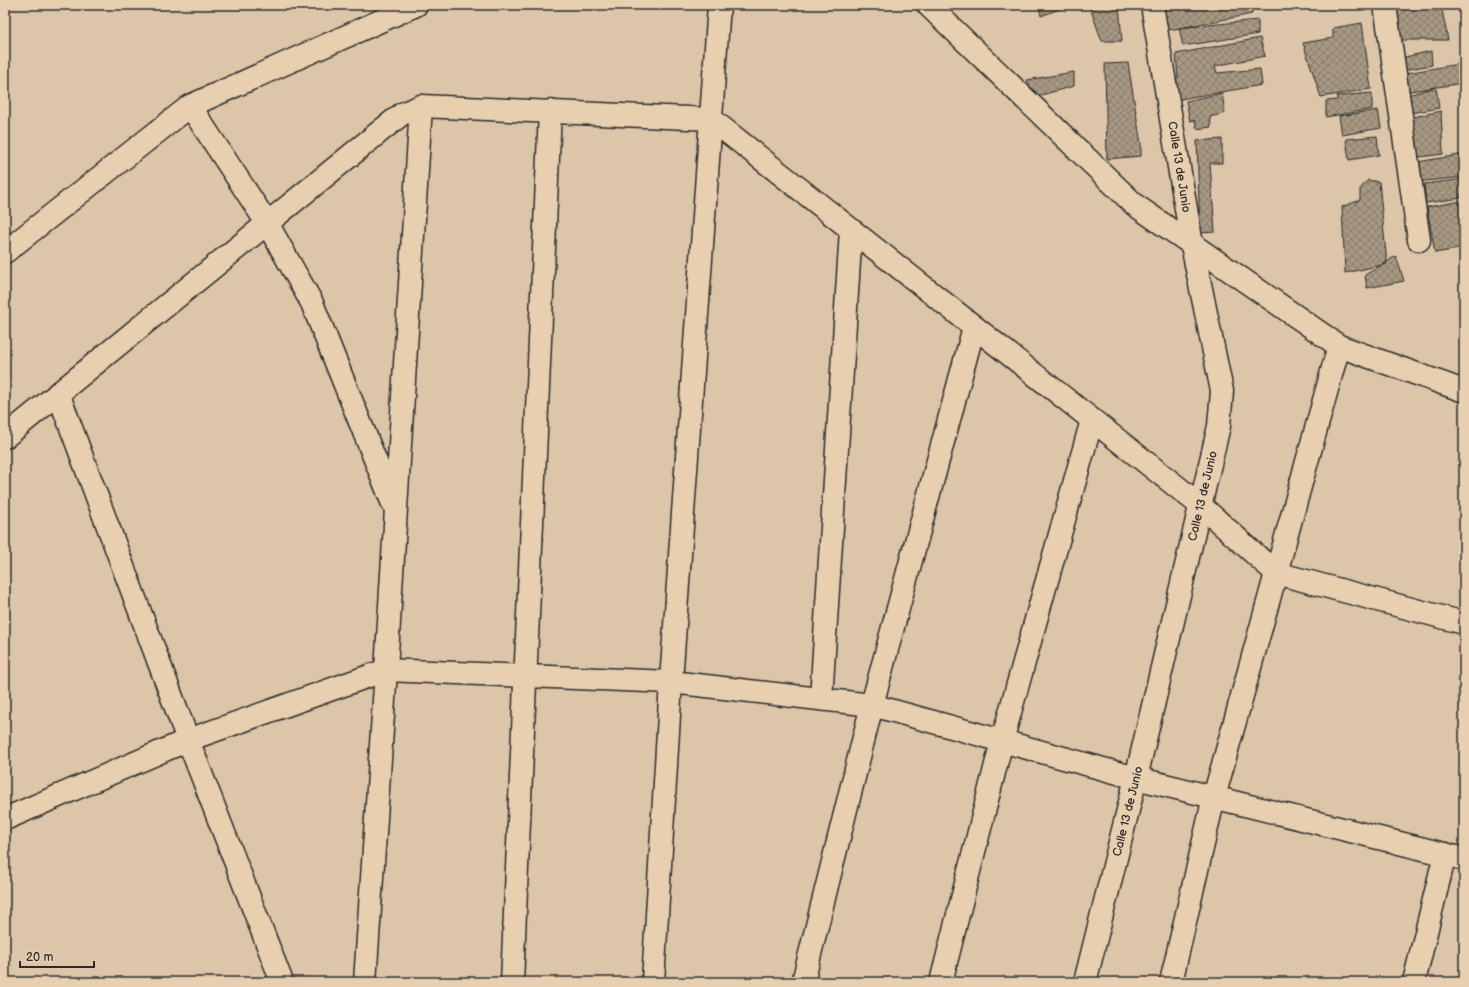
<svg xmlns="http://www.w3.org/2000/svg" width="1469" height="987" font-family="'Balsamiq Sans',sans-serif">
  <style>
    .building { fill: url(#building-cross-hatch); stroke: #2b2b2b }
    .lines { fill: none; stroke-linecap: round; stroke-linejoin: round }
    .minor-casing { stroke: #2b2b2b; stroke-width: 25 }
    .minor { stroke: #e7cfb0; stroke-width: 22 }
    .labels { text-anchor: middle; dominant-baseline: central; stroke-width: 3.5; stroke-linejoin: round; paint-order: stroke }
    .street-label { font-size: 12px; fill: #2b2b2b; stroke: #e7cfb0 }
  </style>
  <defs>
    <pattern id="building-cross-hatch" width="8" height="8" patternUnits="userSpaceOnUse"><rect width="8" height="8" fill="#a79882"/><path d="M0 0l8 8M0 8l8-8" fill="none" stroke="#887c6b"/></pattern>
  </defs>
  <rect width="100%" height="100%" fill="#dcc5a8"/>
  <filter id="ink" filterUnits="userSpaceOnUse"><feTurbulence type="fractalNoise" baseFrequency=".025" numOctaves="2"/><feDisplacementMap in="SourceGraphic" scale="8" xChannelSelector="R" yChannelSelector="G"/><feConvolveMatrix kernelMatrix="1 2 1 2 8 2 1 2 1" color-interpolation-filters="sRGB"/></filter>
  <g filter="url(#ink)">
    <path class="building" d="M 1039,5 L 1067,5 L 1067,6 L 1041,16 Z
      M 1089,5 L 1119,5 L 1122,41 L 1102,41 Z
      M 1166,5 L 1251,5 L 1252,14 L 1159,32 L 1156,10 L 1166,10 Z
      M 1298,5 L 1325,5 L 1298,10 Z
      M 1395,5 L 1441,5 L 1448,40 L 1397,40 Z
      M 1258,20 L 1258,34 L 1183,46 L 1179,28 Z
      M 1362,23 L 1371,89 L 1321,97 L 1303,43 L 1333,38 L 1333,28 Z
      M 1260,38 L 1265,56 L 1215,66 L 1217,73 L 1260,69 L 1262,85 L 1169,101 L 1167,80 L 1178,78 L 1176,54 Z
      M 1431,51 L 1432,65 L 1403,70 L 1401,58 Z
      M 1128,63 L 1141,144 L 1141,156 L 1107,159 L 1105,64 Z
      M 1464,63 L 1464,83 L 1404,92 L 1401,74 Z
      M 1074,72 L 1074,86 L 1034,97 L 1027,80 Z
      M 1436,87 L 1439,108 L 1411,113 L 1408,95 Z
      M 1222,93 L 1225,113 L 1210,117 L 1211,127 L 1197,129 L 1195,120 L 1190,121 L 1186,101 Z
      M 1372,93 L 1372,109 L 1326,117 L 1326,101 L 1337,100 L 1337,96 Z
      M 1378,110 L 1381,128 L 1342,135 L 1339,116 Z
      M 1441,111 L 1443,154 L 1419,157 L 1405,119 Z
      M 1377,136 L 1379,155 L 1349,160 L 1346,139 Z
      M 1222,139 L 1222,163 L 1210,163 L 1215,232 L 1200,233 L 1197,141 Z
      M 1464,154 L 1464,177 L 1416,182 L 1412,163 Z
      M 1464,179 L 1464,192 L 1461,193 L 1461,198 L 1426,203 L 1424,184 Z
      M 1368,180 L 1379,182 L 1387,264 L 1345,273 L 1342,207 L 1360,200 L 1360,189 Z
      M 1462,201 L 1464,248 L 1435,253 L 1427,207 Z
      M 1396,256 L 1404,281 L 1367,288 L 1365,275 Z"/>
    <g class="lines">
      <defs>
        <g id="minor">
          <path d="M 928,5 L 1135,205 L 1339,346 L 1464,391"/>
          <path d="M 1385,5 L 1419,240"/>
          <path d="M 190,106 L 416,5"/>
          <path d="M 5,252 L 190,106 L 267,223 L 312,303 L 393,504"/>
          <path d="M 58,393 L 188,740 L 282,982"/>
          <path d="M 5,437 L 378,133 L 402,114 L 421,106 L 711,119 L 1200,505 L 1276,573 L 1464,623"/>
          <path d="M 821,699 L 851,230"/>
          <path d="M 5,819 L 188,740 L 386,670 L 671,682 L 872,705 L 1136,778 L 1464,859"/>
          <path d="M 365,982 L 386,670 L 421,106"/>
          <path d="M 512,982 L 550,111"/>
          <path d="M 653,982 L 671,682 L 719,5"/>
          <path d="M 803,982 L 872,705 L 974,327"/>
          <path d="M 941,982 L 1002,741 L 1092,420"/>
          <path id="s1" d="M 1085,982 L 1136,778 L 1219,426 L 1222,391 L 1192,245 L 1152,5"/>
          <path d="M 1171,982 L 1214,797 L 1339,346"/>
          <path d="M 1414,982 L 1445,854"/>
        </g>
      </defs>
      <use href="#minor" class="minor-casing"/>
      <use href="#minor" class="minor"/>
    </g>
  </g>
  <g class="labels">
    <g class="street-label">
      <text transform="translate(1179 167) rotate(81)">Calle 13 de Junio</text>
      <text stroke="none"><textPath href="#s1" startOffset="500">Calle 13 de Junio</textPath></text>
      <text stroke="none"><textPath href="#s1" startOffset="176">Calle 13 de Junio</textPath></text>
    </g>
  </g>
  <rect width="1469" height="987" fill="none" stroke="#e7cfb0" stroke-width="20"/>
  <rect x="10" y="10" width="1449" height="967" fill="none" stroke="#2b2b2b" stroke-width="1.5" filter="url(#ink)"/>
  <path d="M20 961v6h74v-6" fill="none" stroke="#2b2b2b" stroke-width="2"/>
  <text x="26" y="961" font-size="12" fill="#2b2b2b" stroke="#e7cfb0" stroke-width="3" paint-order="stroke">20 m</text>
</svg>
